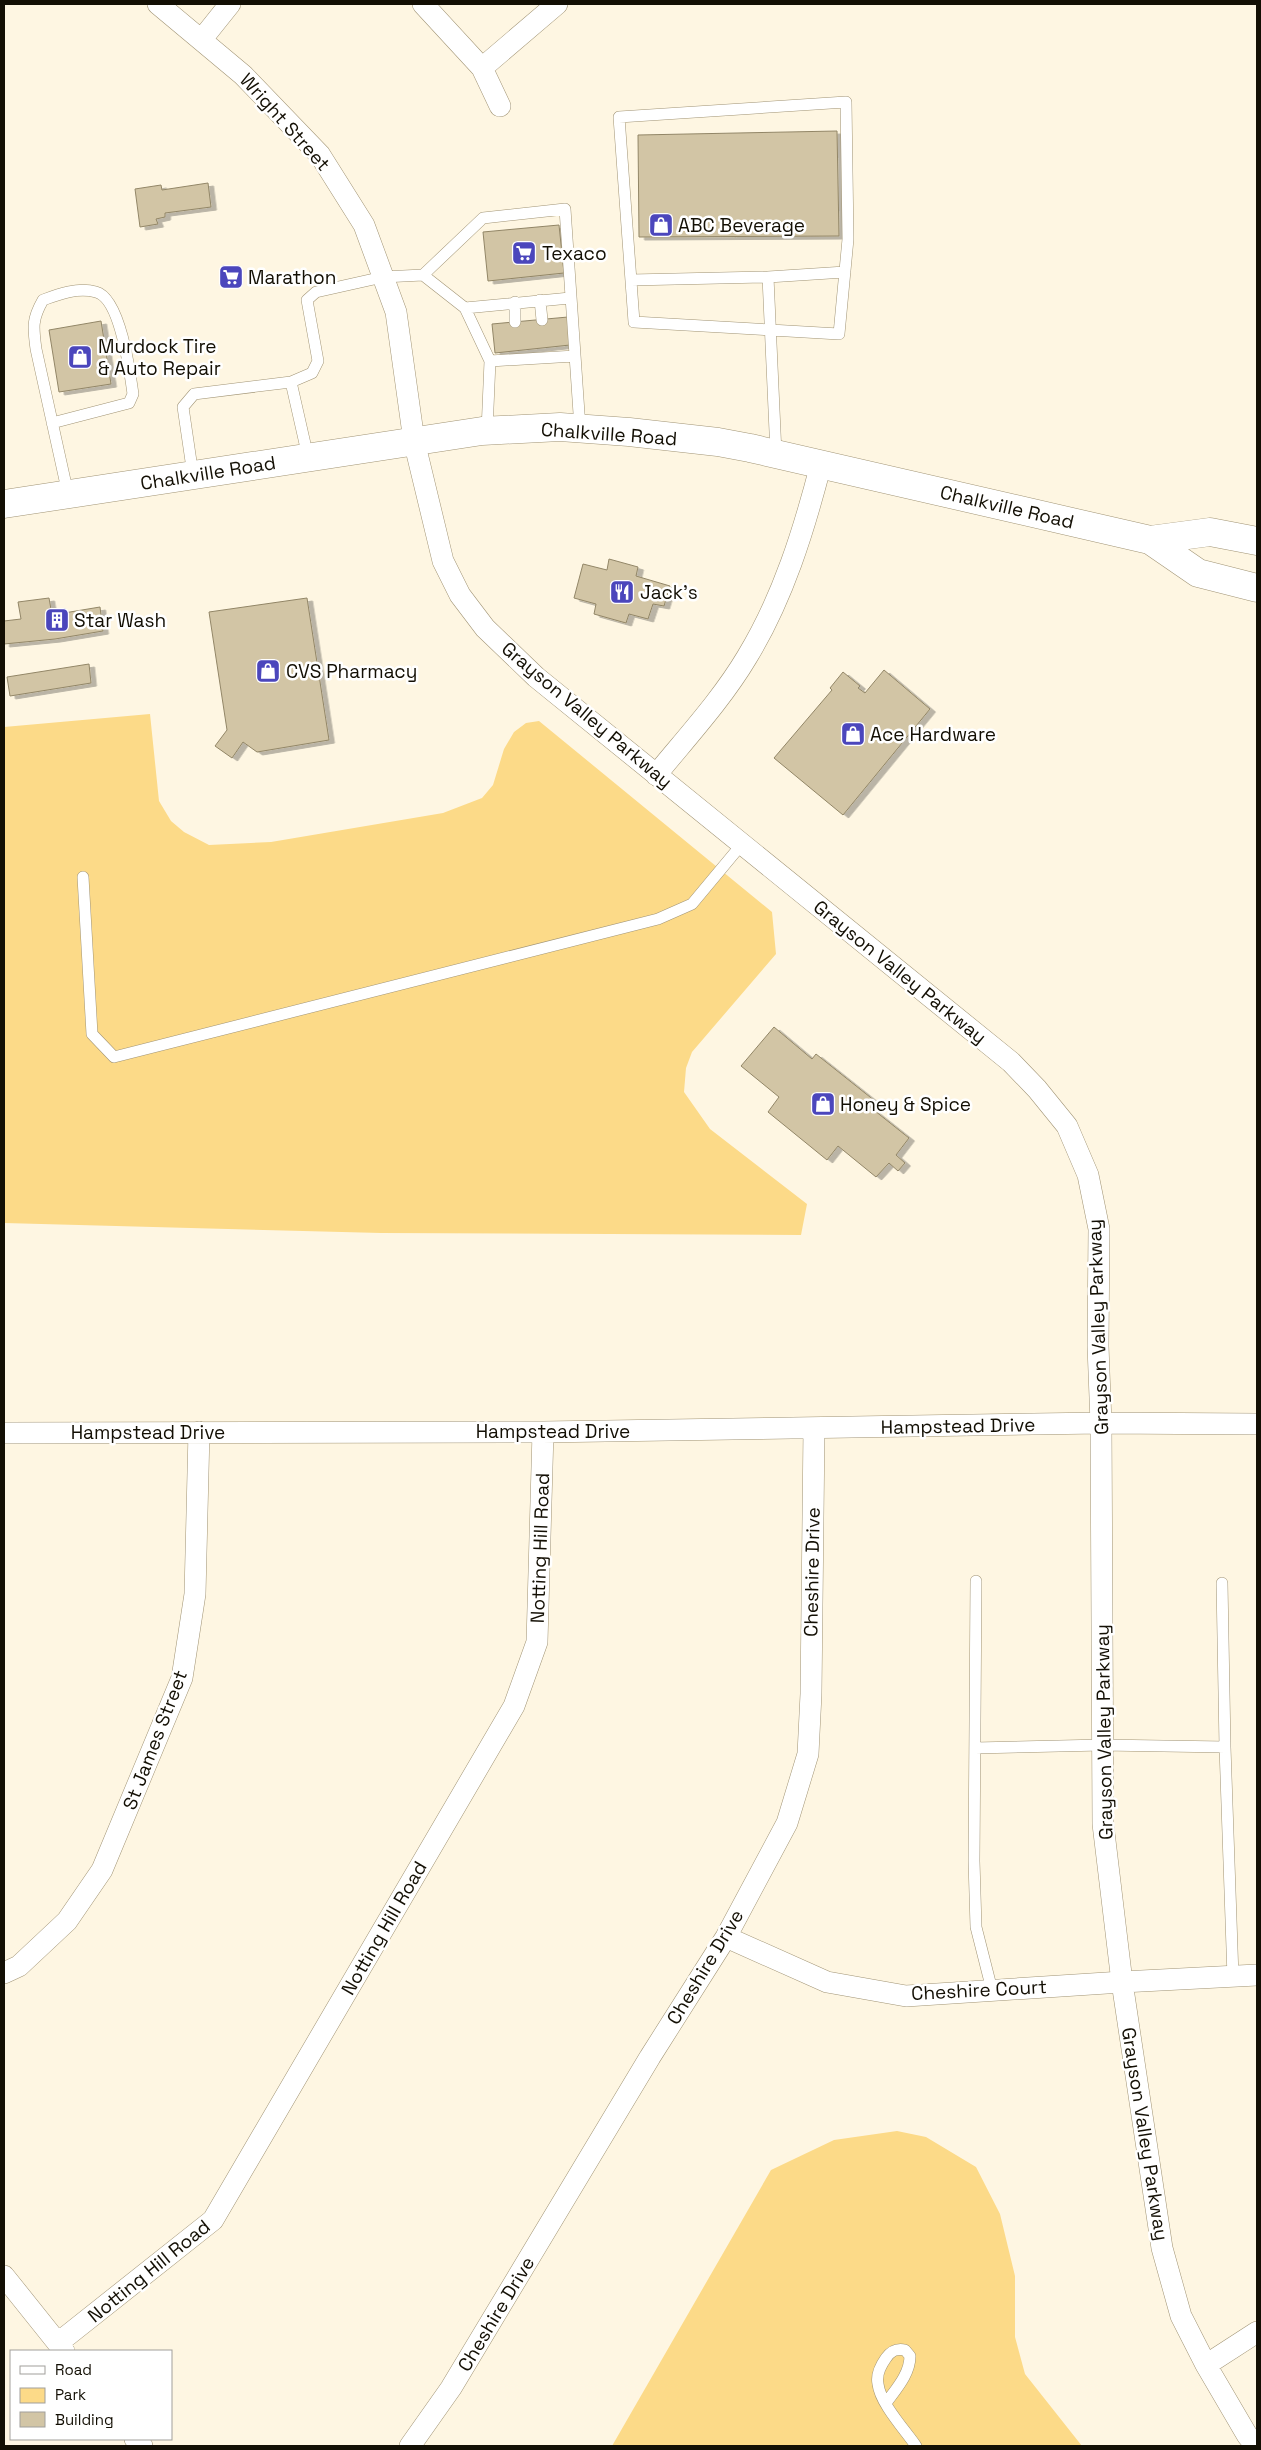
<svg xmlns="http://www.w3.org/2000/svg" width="1261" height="2450" font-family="'Space Grotesk',sans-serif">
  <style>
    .green { fill: #fcda88 }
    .building { fill: #d2c5a5; stroke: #928667; filter: url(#shadow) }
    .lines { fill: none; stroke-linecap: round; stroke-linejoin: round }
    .service-casing { stroke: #a19475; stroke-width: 12 }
    .minor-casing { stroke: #a19475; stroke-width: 22 }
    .secondary-casing { stroke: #a19475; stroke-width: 29 }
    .service { stroke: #fff; stroke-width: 11 }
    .minor { stroke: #fff; stroke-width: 21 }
    .secondary { stroke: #fff; stroke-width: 28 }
    .labels { text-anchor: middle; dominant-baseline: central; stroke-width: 5; stroke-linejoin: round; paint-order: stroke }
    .street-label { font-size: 19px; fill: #130f04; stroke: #fff }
    .poi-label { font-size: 19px; fill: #130f04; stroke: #fff; text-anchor: start }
  </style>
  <defs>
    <filter id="shadow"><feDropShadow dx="5.5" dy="3" stdDeviation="0" flood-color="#0004"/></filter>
  </defs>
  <rect width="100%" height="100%" fill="#fef6e2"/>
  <path class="green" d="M 150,714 L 159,801 L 171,821 L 184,832 L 209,845 L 271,842 L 443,813 L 482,798 L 493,785 L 504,749 L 514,732 L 526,723 L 539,721 L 772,912 L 776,954 L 692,1052 L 686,1068 L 684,1092 L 710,1129 L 807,1204 L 801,1235 L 381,1233 L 4,1223 L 4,727 Z
    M 897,2131 L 926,2137 L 976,2167 L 1000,2214 L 1015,2276 L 1015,2337 L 1025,2374 L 1082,2446 L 612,2446 L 771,2170 L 834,2140 Z"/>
  <path class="building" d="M 837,131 L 839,236 L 639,237 L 638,135 Z
    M 208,183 L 211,207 L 165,213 L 165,217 L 156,219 L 158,224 L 140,227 L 135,189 L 161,185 L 162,190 Z
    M 559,225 L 564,273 L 488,281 L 483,232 Z
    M 568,317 L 570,345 L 495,353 L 492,324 Z
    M 101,321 L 111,384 L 59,392 L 49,330 Z
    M 609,559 L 638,567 L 636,576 L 670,586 L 664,606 L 653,604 L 648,619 L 629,614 L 626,623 L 594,614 L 596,604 L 574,598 L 583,564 L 607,570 Z
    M 49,598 L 52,615 L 100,607 L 103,631 L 55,639 L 4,644 L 4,621 L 21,619 L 18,602 Z
    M 307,598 L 329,740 L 257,752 L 243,742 L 232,758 L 215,746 L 227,730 L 209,612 Z
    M 89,664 L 91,683 L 10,696 L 7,677 Z
    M 884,670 L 930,709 L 843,815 L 774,758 L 832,690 L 830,688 L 843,672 L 860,686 L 858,688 L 865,693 Z
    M 774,1027 L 812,1059 L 816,1054 L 875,1101 L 870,1107 L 909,1138 L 896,1155 L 905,1163 L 898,1171 L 889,1163 L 876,1177 L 838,1146 L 827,1160 L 768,1112 L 779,1097 L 741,1066 Z"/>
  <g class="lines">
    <defs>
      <path id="service" d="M 846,102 L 848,239 L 839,334 L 634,322 L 619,117 Z
        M 423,275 L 465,308 L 490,361
        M 768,277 L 845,272
        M 631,280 L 768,277 L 776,454
        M 540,300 L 542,320
        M 515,302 L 515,322
        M 465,308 L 570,298
        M 291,382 L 312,373 L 318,361 L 307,300 L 316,292 L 383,277 L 423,275 L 483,218 L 565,209 L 580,428
        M 52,423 L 129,403 L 133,394 C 130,372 120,298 96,292 C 78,287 59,294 43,300 C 32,319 33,327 36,349 L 68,494
        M 487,431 L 490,361 L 575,356
        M 193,475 L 183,407 L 194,394 L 291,382 L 308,457
        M 83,877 L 92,1034 L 114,1057 L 658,919 L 692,904 L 742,844
        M 976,1581 L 974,1861 L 976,1927 L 992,1990
        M 1222,1583 L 1225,1747
        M 975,1748 L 1102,1745 L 1225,1747 L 1233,1977
        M 886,2403 C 896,2389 910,2374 910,2356 L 905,2350 C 896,2348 891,2351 886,2358 C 881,2365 876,2375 878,2384 C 880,2403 905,2430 916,2446"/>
      <path id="minor" d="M 158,4 L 243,75 L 320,155 L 364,225 L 396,312 L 414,441 L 443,561 L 460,595 L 485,628 L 536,677 L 1011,1062 L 1037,1089 L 1067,1126 L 1088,1175 L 1099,1229 L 1098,1346 L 1101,1423 L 1103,1824 L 1122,1982 L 1162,2248 L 1181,2316 L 1206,2365 L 1247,2435 L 1256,2446
        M 423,4 L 482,68 L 500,106
        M 202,39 L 230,4
        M 482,68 L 557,4
        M 656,775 C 687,737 722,699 747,657 C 783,598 804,530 821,464
        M 4,1433 L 543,1432 L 1101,1423 L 1257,1424
        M 726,1937 L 827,1982 L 906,1996 L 1122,1982 L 1257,1975
        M 4,1973 L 19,1966 L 67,1921 L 102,1870 L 182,1678 L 195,1594 L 199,1432
        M 4,2276 L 64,2351
        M 58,2343 L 213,2220 L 514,1706 L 537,1642 L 543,1432
        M 1206,2365 L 1257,2332
        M 135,2439 L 142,2446
        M 410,2446 L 451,2388 L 650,2057 L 726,1937 L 787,1823 L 808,1754 L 811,1694 L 814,1429"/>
      <path id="secondary" d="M 4,504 L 482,431 L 560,427 L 629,432 L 718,442 L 750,448 L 1150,540 L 1210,532 L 1257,541
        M 1150,540 L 1198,573 L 1257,588"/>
    </defs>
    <use href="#service" class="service-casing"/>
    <use href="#minor" class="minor-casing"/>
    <use href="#secondary" class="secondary-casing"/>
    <use href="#service" class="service"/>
    <use href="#minor" class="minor"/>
    <use href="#secondary" class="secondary"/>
  </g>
  <defs>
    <symbol id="shop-square" viewBox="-11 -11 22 22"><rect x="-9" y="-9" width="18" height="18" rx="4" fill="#4b46bc" stroke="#fff"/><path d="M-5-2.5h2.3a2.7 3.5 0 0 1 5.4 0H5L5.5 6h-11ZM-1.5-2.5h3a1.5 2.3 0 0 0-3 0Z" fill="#fff"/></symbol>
    <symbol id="supermarket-square" viewBox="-11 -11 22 22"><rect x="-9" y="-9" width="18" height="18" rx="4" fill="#4b46bc" stroke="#fff"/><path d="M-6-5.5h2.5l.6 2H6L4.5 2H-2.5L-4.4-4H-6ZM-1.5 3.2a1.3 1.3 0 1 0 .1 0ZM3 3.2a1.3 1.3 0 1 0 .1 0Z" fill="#fff"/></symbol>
    <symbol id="restaurant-square" viewBox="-11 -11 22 22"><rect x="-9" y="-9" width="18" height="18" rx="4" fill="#4b46bc" stroke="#fff"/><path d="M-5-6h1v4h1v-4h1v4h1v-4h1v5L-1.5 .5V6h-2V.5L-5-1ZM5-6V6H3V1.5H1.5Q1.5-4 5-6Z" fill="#fff"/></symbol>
    <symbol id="building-square" viewBox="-11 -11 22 22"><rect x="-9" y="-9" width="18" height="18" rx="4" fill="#4b46bc" stroke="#fff"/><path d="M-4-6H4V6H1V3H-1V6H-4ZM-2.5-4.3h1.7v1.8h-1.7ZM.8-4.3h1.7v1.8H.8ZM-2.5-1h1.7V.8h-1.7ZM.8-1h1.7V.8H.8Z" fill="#fff"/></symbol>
  </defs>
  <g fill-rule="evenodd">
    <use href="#shop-square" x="647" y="211" width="28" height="28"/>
    <use href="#supermarket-square" x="510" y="239" width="28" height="28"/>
    <use href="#supermarket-square" x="217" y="263" width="28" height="28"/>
    <use href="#shop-square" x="66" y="343" width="28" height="28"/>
    <use href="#restaurant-square" x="608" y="578" width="28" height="28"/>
    <use href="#building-square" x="43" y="606" width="28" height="28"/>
    <use href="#shop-square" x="254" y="657" width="28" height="28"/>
    <use href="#shop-square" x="839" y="720" width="28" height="28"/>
    <use href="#shop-square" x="809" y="1090" width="28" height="28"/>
  </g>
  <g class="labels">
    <g class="street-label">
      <text transform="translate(285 122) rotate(48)">Wright Street</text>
      <text transform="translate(609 434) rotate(4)">Chalkville Road</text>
      <text transform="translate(208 473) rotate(-9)">Chalkville Road</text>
      <text transform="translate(1007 507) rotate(13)">Chalkville Road</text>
      <text transform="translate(587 715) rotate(40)">Grayson Valley Parkway</text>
      <text transform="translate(900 972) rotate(39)">Grayson Valley Parkway</text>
      <text transform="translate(1098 1327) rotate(-92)">Grayson Valley Parkway</text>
      <text transform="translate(958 1426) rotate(-1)">Hampstead Drive</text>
      <text x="553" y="1431">Hampstead Drive</text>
      <text x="148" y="1432">Hampstead Drive</text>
      <text transform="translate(540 1548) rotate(-88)">Notting Hill Road</text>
      <text transform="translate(812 1572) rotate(-89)">Cheshire Drive</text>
      <text transform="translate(1104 1732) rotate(-91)">Grayson Valley Parkway</text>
      <text transform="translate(155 1740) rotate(-69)">St James Street</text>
      <text transform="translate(384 1928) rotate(-60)">Notting Hill Road</text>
      <text transform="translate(705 1967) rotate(-59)">Cheshire Drive</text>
      <text transform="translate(979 1990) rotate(-3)">Cheshire Court</text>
      <text transform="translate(1145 2134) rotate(81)">Grayson Valley Parkway</text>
      <text transform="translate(149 2271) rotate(-39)">Notting Hill Road</text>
      <text transform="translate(496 2314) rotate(-59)">Cheshire Drive</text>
    </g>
    <g class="poi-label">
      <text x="678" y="225">ABC Beverage</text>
      <text x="542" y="253">Texaco</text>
      <text x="248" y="277">Marathon</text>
      <text x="98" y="346">Murdock Tire<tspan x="98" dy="22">&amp; Auto Repair</tspan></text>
      <text x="640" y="592">Jack's</text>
      <text x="74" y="620">Star Wash</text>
      <text x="286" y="671">CVS Pharmacy</text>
      <text x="870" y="734">Ace Hardware</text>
      <text x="840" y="1104">Honey &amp; Spice</text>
    </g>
  </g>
  <rect width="1261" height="2450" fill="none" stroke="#130f04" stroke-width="10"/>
  <rect x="10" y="2350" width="162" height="90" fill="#ffffff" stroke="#a19f9b"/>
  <rect x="20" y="2366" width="25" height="8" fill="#ffffff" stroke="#a19f9b"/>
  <text x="55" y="2375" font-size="15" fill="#130f04">Road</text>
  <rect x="20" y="2388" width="25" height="15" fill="#fcda88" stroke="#a19f9b"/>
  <text x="55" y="2400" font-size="15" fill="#130f04">Park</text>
  <rect x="20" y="2412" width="25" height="15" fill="#d2c5a5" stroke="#a19f9b"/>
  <text x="55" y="2425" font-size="15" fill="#130f04">Building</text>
</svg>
